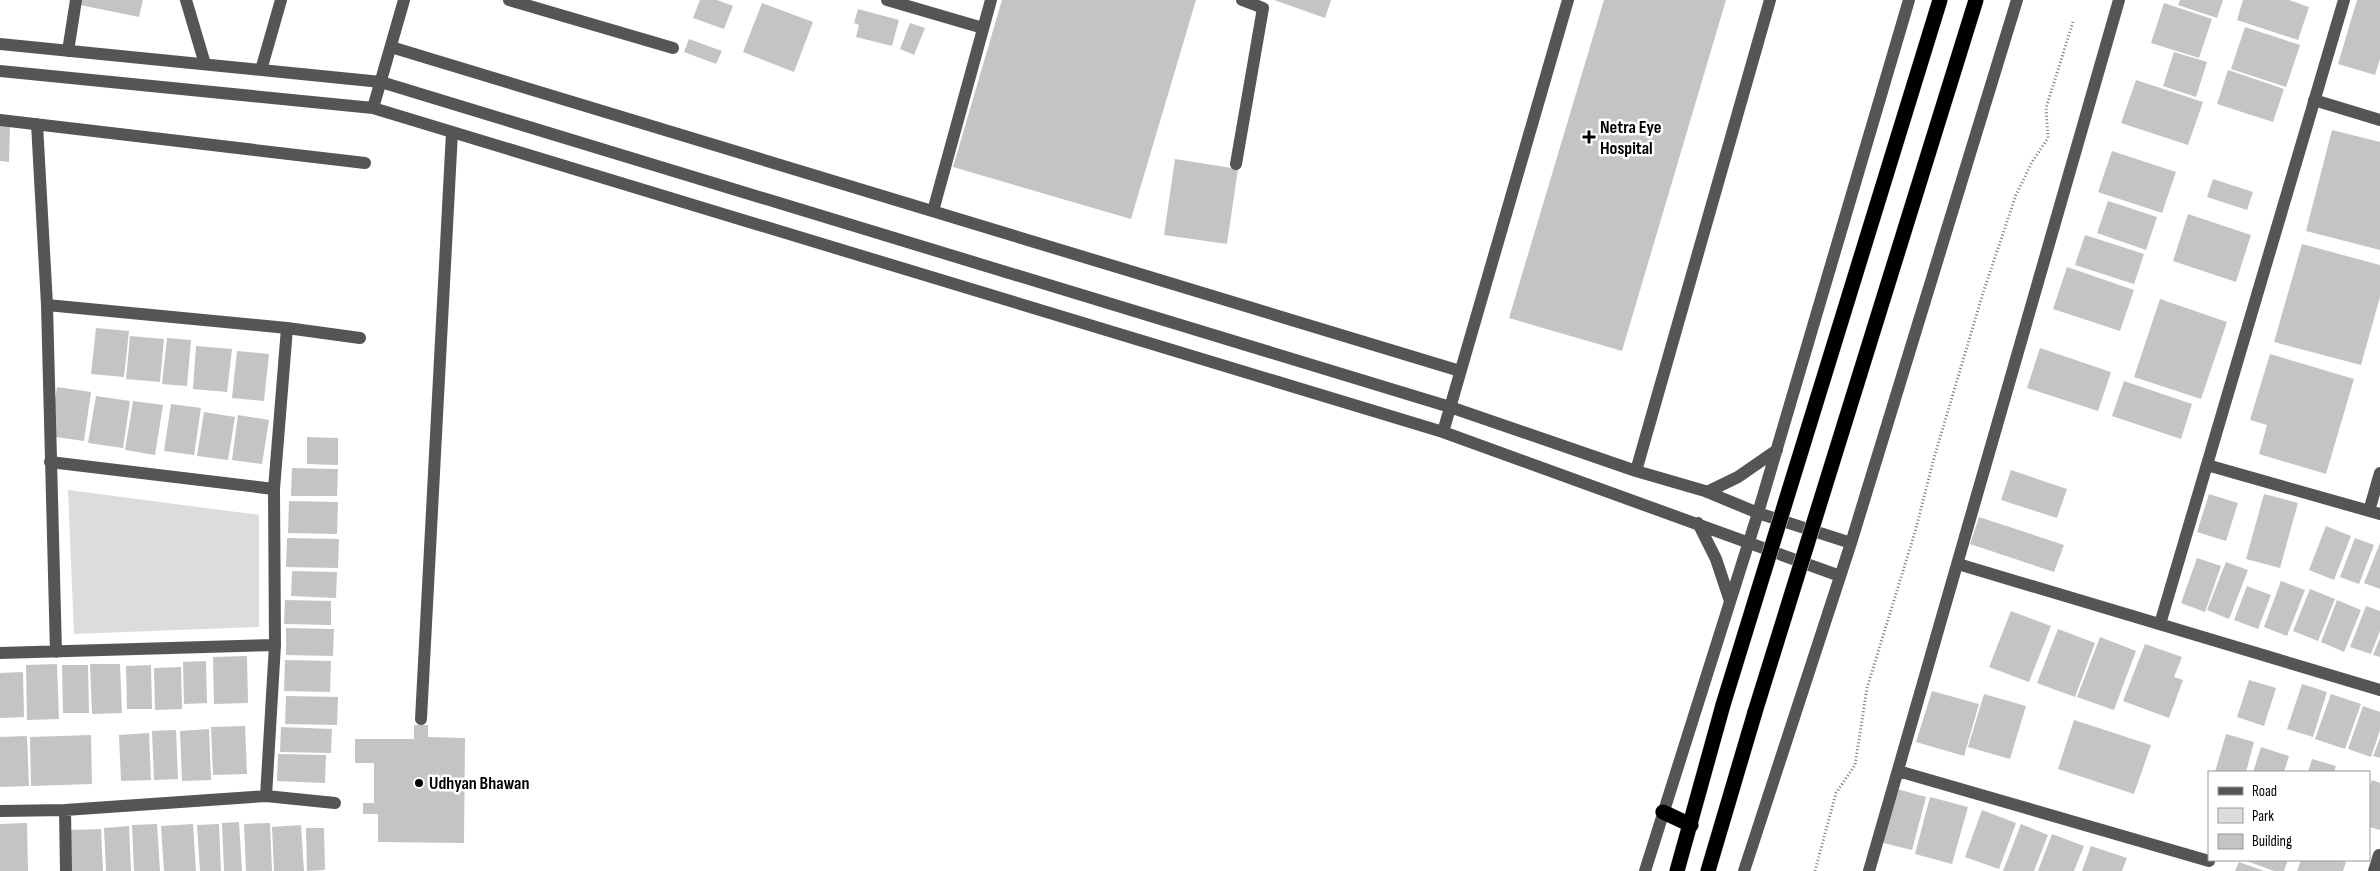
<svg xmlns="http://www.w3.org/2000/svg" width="2380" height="871" font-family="'Sofia Sans Condensed',sans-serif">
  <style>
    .green { fill: #dcdcdc }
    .building { fill: #c4c4c4 }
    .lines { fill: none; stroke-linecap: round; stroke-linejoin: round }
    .highway-casing { stroke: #dbdbdb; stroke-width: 16 }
    .path { stroke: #777; stroke-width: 3; stroke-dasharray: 1 2.5; stroke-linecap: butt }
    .minor { stroke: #555; stroke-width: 12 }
    .highway { stroke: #000; stroke-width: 15 }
    .highway-bridge-casing { stroke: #dbdbdb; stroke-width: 16; stroke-linecap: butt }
    .highway-bridge { stroke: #000; stroke-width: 15 }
    .poi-dot { fill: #000; stroke: #fff; stroke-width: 2 }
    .labels { text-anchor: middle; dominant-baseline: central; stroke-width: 5; stroke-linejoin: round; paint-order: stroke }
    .poi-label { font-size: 18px; font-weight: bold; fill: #000; stroke: #fff; text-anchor: start }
  </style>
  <rect width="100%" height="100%" fill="#fff"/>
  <path class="green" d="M 68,490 L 259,515 L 259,627 L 74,634 Z"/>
  <path class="building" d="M 81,0 L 143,0 L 139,17 L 80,5 Z
    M 700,0 L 717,0 L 733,6 L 724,29 L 693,18 Z
    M 1002,0 L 1196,0 L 1131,219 L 953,167 Z
    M 1274,0 L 1331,0 L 1325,18 Z
    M 1604,0 L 1726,0 L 1622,351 L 1509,318 Z
    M 2180,0 L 2223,0 L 2217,18 L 2178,5 Z
    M 2243,0 L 2289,0 L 2309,7 L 2298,40 L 2237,20 Z
    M 2357,0 L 2380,0 L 2380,59 L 2375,75 L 2338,64 Z
    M 762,3 L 813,22 L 794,72 L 743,52 Z
    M 2164,3 L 2212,19 L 2199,58 L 2151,43 Z
    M 858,9 L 899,20 L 892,46 L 856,37 L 859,25 L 854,23 Z
    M 910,23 L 925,28 L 914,55 L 900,49 Z
    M 2245,27 L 2300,45 L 2286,87 L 2231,69 Z
    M 689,39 L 722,51 L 716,64 L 684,52 Z
    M 2174,52 L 2207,62 L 2196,97 L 2163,86 Z
    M 2228,70 L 2284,89 L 2273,122 L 2217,104 Z
    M 2136,80 L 2203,102 L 2188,145 L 2121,123 Z
    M 0,126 L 10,126 L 9,162 L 0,161 Z
    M 2332,130 L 2380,142 L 2380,250 L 2306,231 Z
    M 2112,151 L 2176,172 L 2162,213 L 2098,192 Z
    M 1175,159 L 1238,169 L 1227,244 L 1164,235 Z
    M 2213,179 L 2253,192 L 2247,210 L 2207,197 Z
    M 2108,201 L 2157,217 L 2146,250 L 2097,233 Z
    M 2188,214 L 2251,235 L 2236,282 L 2173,261 Z
    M 2085,235 L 2144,254 L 2134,284 L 2075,265 Z
    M 2302,244 L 2380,265 L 2380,297 L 2361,365 L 2274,342 Z
    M 2067,267 L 2134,290 L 2120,331 L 2053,309 Z
    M 2160,299 L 2227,322 L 2201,399 L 2134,377 Z
    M 96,328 L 129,331 L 124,377 L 91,374 Z
    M 130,336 L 164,339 L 160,382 L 126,379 Z
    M 167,338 L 191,340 L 187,386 L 162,384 Z
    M 196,346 L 232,349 L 227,392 L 193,389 Z
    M 2040,348 L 2111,372 L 2098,411 L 2027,388 Z
    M 237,351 L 269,354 L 264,401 L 232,398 Z
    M 2270,354 L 2354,379 L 2326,474 L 2259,454 L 2267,425 L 2250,420 Z
    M 2124,381 L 2192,404 L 2181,439 L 2112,416 Z
    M 57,387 L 91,392 L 84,441 L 49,436 Z
    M 96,396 L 130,401 L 123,448 L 88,443 Z
    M 133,401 L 163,405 L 155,455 L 125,450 Z
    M 171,404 L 201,408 L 194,455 L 164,451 Z
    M 204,412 L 235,417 L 228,460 L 197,456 Z
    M 238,415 L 269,420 L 262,464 L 232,460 Z
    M 307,437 L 338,438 L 338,465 L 307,464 Z
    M 292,468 L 338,469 L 337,496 L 291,496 Z
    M 2011,470 L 2067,489 L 2057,518 L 2001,500 Z
    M 2209,494 L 2238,503 L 2226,541 L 2197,532 Z
    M 2264,494 L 2298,503 L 2280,568 L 2246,559 Z
    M 289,501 L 338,502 L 337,534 L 288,533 Z
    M 1979,517 L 2064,545 L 2054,572 L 1970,544 Z
    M 2326,526 L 2351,536 L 2334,580 L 2309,570 Z
    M 287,538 L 339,539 L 338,568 L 286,567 Z
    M 2355,538 L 2374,545 L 2359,584 L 2340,577 Z
    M 2380,543 L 2380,589 L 2364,583 Z
    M 2197,558 L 2221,566 L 2205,612 L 2181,603 Z
    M 2226,562 L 2248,570 L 2229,619 L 2207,610 Z
    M 292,571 L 337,572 L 336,598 L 291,596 Z
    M 2281,581 L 2305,590 L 2287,636 L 2264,627 Z
    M 2247,586 L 2271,595 L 2258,629 L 2234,620 Z
    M 2310,589 L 2335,599 L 2318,641 L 2293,631 Z
    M 285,600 L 331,601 L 331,625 L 284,624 Z
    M 2337,600 L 2361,610 L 2344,652 L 2321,642 Z
    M 2366,606 L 2380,611 L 2380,631 L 2371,654 L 2350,647 Z
    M 2011,611 L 2051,626 L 2029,682 L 1989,667 Z
    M 286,628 L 334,629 L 333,656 L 286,655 Z
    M 2058,629 L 2095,643 L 2075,697 L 2037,683 Z
    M 2100,637 L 2136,651 L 2114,710 L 2077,697 Z
    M 2380,638 L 2380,657 L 2373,655 Z
    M 2145,644 L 2182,657 L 2174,677 L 2183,680 L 2169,718 L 2123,701 Z
    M 247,656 L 248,703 L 214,704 L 213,657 Z
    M 285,660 L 331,661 L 330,692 L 284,691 Z
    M 206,661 L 207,703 L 184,704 L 183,662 Z
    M 57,664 L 59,719 L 27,720 L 26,665 Z
    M 90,664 L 120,664 L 122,713 L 92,714 Z
    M 62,665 L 88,665 L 89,713 L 63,713 Z
    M 151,665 L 152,709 L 127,709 L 126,666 Z
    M 181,667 L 182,709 L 155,710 L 154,668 Z
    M 23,672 L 24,717 L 0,718 L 0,673 Z
    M 2249,680 L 2276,688 L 2264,726 L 2237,717 Z
    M 2302,684 L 2327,692 L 2313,737 L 2287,729 Z
    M 1932,691 L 1979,704 L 1964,756 L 1916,742 Z
    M 1984,694 L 2026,706 L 2010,759 L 1968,747 Z
    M 2331,694 L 2361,704 L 2345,749 L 2315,739 Z
    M 286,696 L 338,697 L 337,725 L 285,724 Z
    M 2363,706 L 2380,712 L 2380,730 L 2371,757 L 2348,749 Z
    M 2074,720 L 2151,745 L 2134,794 L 2058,769 Z
    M 414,725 L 428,725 L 428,737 L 465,738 L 464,843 L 378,842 L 378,814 L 363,814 L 363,803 L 374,803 L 374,763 L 355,763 L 355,739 L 414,739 Z
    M 245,726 L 247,774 L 213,775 L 211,727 Z
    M 281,727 L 332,729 L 331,753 L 280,752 Z
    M 209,729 L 211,780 L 182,781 L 180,731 Z
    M 176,730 L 178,779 L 154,780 L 152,731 Z
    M 149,733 L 151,780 L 121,781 L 119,735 Z
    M 2226,734 L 2254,742 L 2246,772 L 2215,772 Z
    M 91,735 L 92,784 L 31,786 L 30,737 Z
    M 27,736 L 29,786 L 0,787 L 0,737 Z
    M 2380,738 L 2380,758 L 2373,756 Z
    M 2261,747 L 2289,756 L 2284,772 L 2253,772 Z
    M 278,754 L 326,755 L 325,783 L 277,781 Z
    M 2312,759 L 2336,766 L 2334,772 L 2308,772 Z
    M 2372,780 L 2380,783 L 2380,830 L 2369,827 L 2369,789 Z
    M 1897,789 L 1926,797 L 1912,850 L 1883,843 Z
    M 1930,797 L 1968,807 L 1952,864 L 1915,854 Z
    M 1982,810 L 2016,823 L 1999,869 L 1965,857 Z
    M 239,822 L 242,871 L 224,871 L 222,823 Z
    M 27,823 L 28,871 L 0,871 L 0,824 Z
    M 270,823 L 272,871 L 246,871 L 244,824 Z
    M 157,824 L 160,871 L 134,871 L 132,825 Z
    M 193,824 L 196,871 L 164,871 L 161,826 Z
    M 219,824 L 221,871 L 200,871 L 197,825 Z
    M 2021,824 L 2048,835 L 2034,871 L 2003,871 Z
    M 301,825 L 304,871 L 274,871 L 272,827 Z
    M 129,826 L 131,871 L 106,871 L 104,828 Z
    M 306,828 L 324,828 L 325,870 L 307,871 Z
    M 101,829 L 103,871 L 70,871 L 68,830 Z
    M 2052,834 L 2084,846 L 2074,871 L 2038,871 Z
    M 2091,846 L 2127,858 L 2122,871 L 2082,871 Z
    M 2244,860 L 2288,860 L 2284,871 L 2274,871 Z
    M 2301,860 L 2338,860 L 2346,862 L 2343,871 L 2297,871 Z
    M 2239,862 L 2264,871 L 2235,871 Z"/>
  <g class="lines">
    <defs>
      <path id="highway" d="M 1663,812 L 1691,825
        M 1677,871 L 1723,705
        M 1708,871 L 1755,712"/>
    </defs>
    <use href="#highway" class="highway-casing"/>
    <path class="path" d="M 1815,871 L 1836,793 L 1855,765 L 1867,688 L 1915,532 L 1934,458 L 1983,293 L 2016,195 L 2032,162 L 2048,138 L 2046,108 L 2073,22"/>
    <path class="minor" d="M 186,0 L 205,64
      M 509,0 L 673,48
      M 887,0 L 983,28
      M 0,44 L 381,82 L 1450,407 L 1636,471 L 1705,491 L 1758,513 L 1851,543
      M 391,47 L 1460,371
      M 68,51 L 76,0
      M 261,70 L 281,0
      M 0,71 L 373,108 L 1443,432 L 1840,576
      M 2314,100 L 2380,120
      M 373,108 L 404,0
      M 0,120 L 365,163
      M 37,124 L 47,305 L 56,652
      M 1236,164 L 1263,8 L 1242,0
      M 933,211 L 991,0
      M 47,305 L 287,328 L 360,338
      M 1443,432 L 1568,0
      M 50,462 L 274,489
      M 2207,465 L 2380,514
      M 1636,471 L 1770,0
      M 1707,492 L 1738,477 L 1777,450
      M 2369,511 L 2380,473
      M 1698,523 L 1716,559 L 1730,601
      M 1958,564 L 2380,690
      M 2160,624 L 2344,0
      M 0,653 L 275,645
      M 421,719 L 452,132
      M 1898,771 L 2209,861
      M 266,796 L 275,645 L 274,489 L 287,328
      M 65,810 L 66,871
      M 0,811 L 65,810 L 266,796 L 335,803
      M 1645,871 L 1758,513 L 1909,0
      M 1744,871 L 1851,543 L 2017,0
      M 1869,871 L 2119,0
      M 2374,871 L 2379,855"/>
    <use href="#highway" class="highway"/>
    <defs>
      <path id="highway-bridge" d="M 1723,705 L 1940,0
        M 1755,712 L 1976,0"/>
    </defs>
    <use href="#highway-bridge" class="highway-bridge-casing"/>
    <use href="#highway-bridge" class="highway-bridge"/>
  </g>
  <g class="poi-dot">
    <path d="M1586.5 129.5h5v5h5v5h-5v5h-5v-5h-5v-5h5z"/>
    <circle cx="419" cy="783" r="5"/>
  </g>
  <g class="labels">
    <g class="poi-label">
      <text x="1600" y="127">Netra Eye<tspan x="1600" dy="21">Hospital</tspan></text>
      <text x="429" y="783">Udhyan Bhawan</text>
    </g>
  </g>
  <rect x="2208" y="771" width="162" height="90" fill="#ffffff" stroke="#999999"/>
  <rect x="2218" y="787" width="25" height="8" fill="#555555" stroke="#999999"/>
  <text x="2252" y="796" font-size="15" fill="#000000">Road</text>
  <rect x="2218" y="808" width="25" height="15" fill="#dcdcdc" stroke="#999999"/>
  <text x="2252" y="821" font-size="15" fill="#000000">Park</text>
  <rect x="2218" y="834" width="25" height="15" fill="#c4c4c4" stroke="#999999"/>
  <text x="2252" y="846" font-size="15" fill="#000000">Building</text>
</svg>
